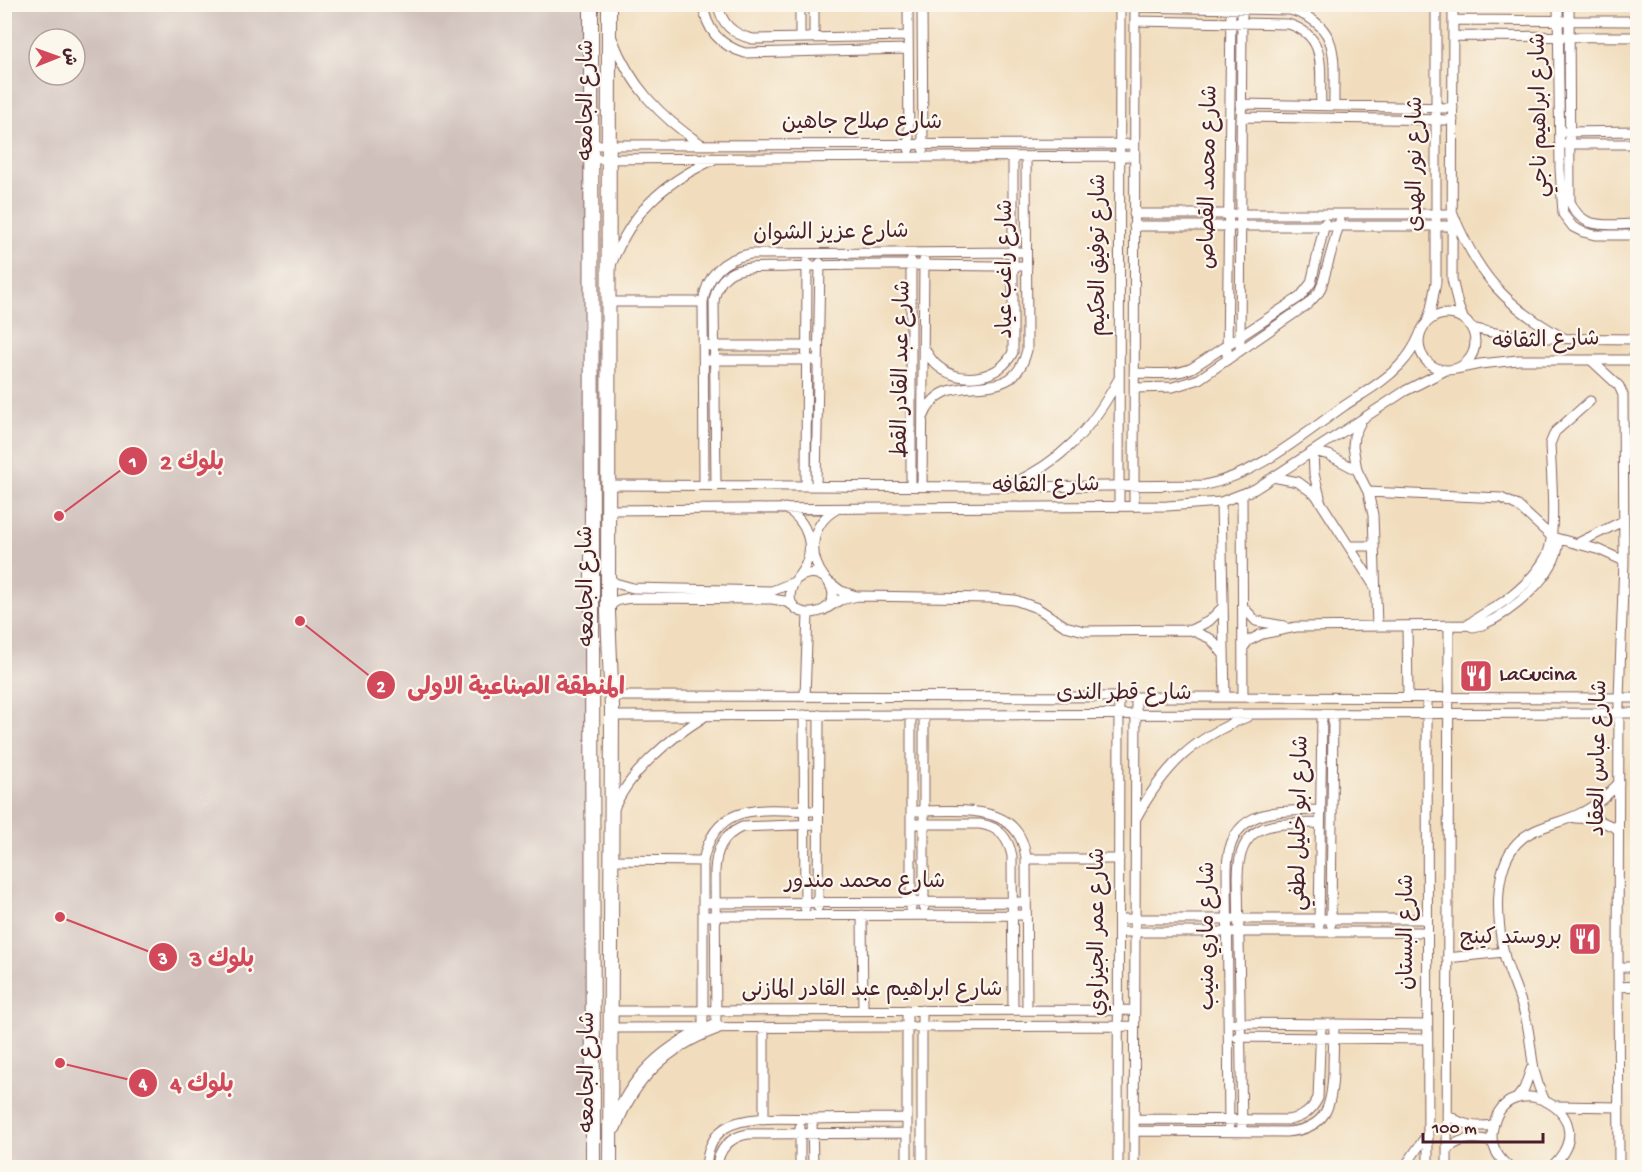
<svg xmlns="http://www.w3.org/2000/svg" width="1642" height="1172" font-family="'Gochi Hand','Playpen Sans Arabic',sans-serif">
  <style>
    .industrial { fill: #cfc0bb; fill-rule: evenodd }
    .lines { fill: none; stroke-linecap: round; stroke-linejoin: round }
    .street-casing { stroke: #84625e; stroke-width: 11 }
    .secondary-casing { stroke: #84625e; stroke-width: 16 }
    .street { stroke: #fff; stroke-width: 9 }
    .secondary { stroke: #fff; stroke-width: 14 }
    .labels { text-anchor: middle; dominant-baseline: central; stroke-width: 4.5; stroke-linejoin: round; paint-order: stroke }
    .street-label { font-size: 22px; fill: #4a1f2b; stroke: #fbf7ec }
    .poi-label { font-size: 22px; fill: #4a1f2b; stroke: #fbf7ec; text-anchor: start }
    .leader { fill: none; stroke: #d1495b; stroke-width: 2 }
    .callout-dot { fill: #d1495b; stroke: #fbf7ec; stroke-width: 2 }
    .mark-label { font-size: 18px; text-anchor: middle; font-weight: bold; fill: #fff }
    .callout-label { font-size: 24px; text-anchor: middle; font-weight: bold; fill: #d1495b; stroke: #fbf7ec; stroke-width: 4.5; stroke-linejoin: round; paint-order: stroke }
  </style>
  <rect width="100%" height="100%" fill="#fbf7ec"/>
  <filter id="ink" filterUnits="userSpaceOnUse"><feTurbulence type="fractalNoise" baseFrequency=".0167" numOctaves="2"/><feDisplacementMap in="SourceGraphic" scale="12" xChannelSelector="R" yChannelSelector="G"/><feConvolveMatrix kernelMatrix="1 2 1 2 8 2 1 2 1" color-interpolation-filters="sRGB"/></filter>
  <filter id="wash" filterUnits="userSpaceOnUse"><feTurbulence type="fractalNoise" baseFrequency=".008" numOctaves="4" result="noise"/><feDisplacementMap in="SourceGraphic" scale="24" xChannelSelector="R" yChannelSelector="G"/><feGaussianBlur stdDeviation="1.35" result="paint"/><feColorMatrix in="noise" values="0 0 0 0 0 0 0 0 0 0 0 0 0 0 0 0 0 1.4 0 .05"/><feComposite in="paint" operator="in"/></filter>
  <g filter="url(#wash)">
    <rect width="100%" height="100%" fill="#f1ddbd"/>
    <path class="industrial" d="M 5,5 L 594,5 L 595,1167 L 5,1167 ZM 39,39 L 75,39 L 75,75 L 39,75 Z"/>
  </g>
  <g filter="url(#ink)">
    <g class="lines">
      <defs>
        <path id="street" d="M 703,4 C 706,30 721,46 745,53 L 908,49
          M 718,4 C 721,24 734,35 753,39 L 908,36
          M 800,4 L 800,38
          M 908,4 L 909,149
          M 922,4 L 923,149
          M 1453,4 L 1452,279 L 1458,305 L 1463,318
          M 1558,4 L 1560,169 L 1563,214 L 1573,227 L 1583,232 L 1595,235 L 1638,235
          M 1569,4 L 1570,201 C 1581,232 1610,224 1638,224
          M 1135,7 L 1290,10 C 1343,25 1333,61 1334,106
          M 1453,20 L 1638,21
          M 1135,21 L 1288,24 C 1329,36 1319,71 1321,105
          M 1453,36 L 1638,37
          M 612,38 C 630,85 660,117 701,144
          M 814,38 L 814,4
          M 1241,104 L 1453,108
          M 1241,117 L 1453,120
          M 1565,132 L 1638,131
          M 1565,144 L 1638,144
          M 591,145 L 1134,144
          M 591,159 L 1134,156
          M 1134,214 L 1453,214 C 1478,275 1506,307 1564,338
          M 1134,226 L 1453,226
          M 911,261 L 911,486
          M 611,265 C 632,212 661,184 713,160
          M 610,302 L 703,302
          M1419 342a28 28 0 1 1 56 0a28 28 0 1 1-56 0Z
          M 1427,322 L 1431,309 L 1436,282 L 1436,4
          M 1472,328 C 1527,342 1582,338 1638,339
          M 710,346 L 810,346
          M 924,348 C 928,355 932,362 939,367 C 962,385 1000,379 1013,352 L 1013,157
          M 1240,351 L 1242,10
          M 709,360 L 812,360
          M 1227,360 L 1231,9
          M 1592,361 L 1619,386 L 1623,395 L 1624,561 L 1619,698 L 1618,967 L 1619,1168
          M 1456,369 L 1480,364 L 1518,360 L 1638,360
          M 1134,373 C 1154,373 1174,376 1192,368 L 1300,297 L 1311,283 L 1325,223
          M 1134,388 L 1173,387 L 1199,379 L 1308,304 L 1319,292 L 1322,285 L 1340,221
          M 923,418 C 945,359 1011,416 1027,350 L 1026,157
          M 1361,421 L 1354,436 L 1353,446 L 1357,470 L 1368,492 L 1373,515 L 1377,626
          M 1273,477 L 1298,482 L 1316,495 L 1375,587
          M 609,485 L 1008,487 L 1205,485 C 1258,474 1300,437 1344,406 C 1363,393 1384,382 1400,365 C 1409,356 1415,346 1420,334
          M 704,485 L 703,302 C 707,275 723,259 750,254 L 1026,252
          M 716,485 L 714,301 C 716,289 721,278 733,272 C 749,265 771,268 788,267 C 867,263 947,266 1027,266
          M 806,485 L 807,262
          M 816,485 L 820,263
          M 1010,485 C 1062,461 1091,430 1118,380
          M 922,486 L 924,260
          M 1368,492 L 1501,498 L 1518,506 L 1552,537 L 1600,550 L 1624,561
          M 1242,495 L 1243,697
          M 1320,497 L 1314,474 L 1313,451 L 1329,455 L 1357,470
          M 1221,502 L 1225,697
          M 1119,505 L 1120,4
          M 1134,505 L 1135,4
          M 785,508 C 808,521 817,549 802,571 C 799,576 794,581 792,587 C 778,626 850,618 829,583 C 821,571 807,571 797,579
          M 608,510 L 1167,506 L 1221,502 L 1255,489 L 1405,391 L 1446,370
          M 1578,543 L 1623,521
          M 1349,546 L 1374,546
          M 608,577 L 615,583 L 633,588 L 772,591 L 794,582
          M 824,577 C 807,554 811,523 837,509
          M 829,582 L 841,591 L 856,596
          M 1243,607 L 1256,621 L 1284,626
          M 609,610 C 612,599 624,599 633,598 L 772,599 L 784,601 L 794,606
          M 824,610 L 840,600 L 858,596 L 991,598 L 1015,600 L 1037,608 L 1065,626 L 1084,631 L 1191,630 L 1211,639 L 1224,655
          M 1468,625 C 1480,614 1497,608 1510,597 C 1524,586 1539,571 1547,555 C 1557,534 1551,470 1550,444 L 1555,432 L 1590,401
          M 1407,626 L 1408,697
          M 1191,630 L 1209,621 L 1223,607
          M 1243,648 L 1248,641 L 1262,634 L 1296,627 L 1468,625 L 1473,627 L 1482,625 C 1513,612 1556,575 1559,541
          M 611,696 L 1638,698
          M 805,696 L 808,614
          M 1427,697 L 1428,1168
          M 804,715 L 805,908
          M 911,715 L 911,908
          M 924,715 L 924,907
          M 611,716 L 1638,713
          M 613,811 C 628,773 670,738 704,717
          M 911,811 C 955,812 1021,799 1026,859 L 1027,1010
          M 1136,818 C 1165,766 1192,739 1247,717
          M 1575,818 L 1596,819 L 1618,829
          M 911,824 L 980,824 C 999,827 1008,837 1012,856 L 1013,1010
          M 1026,859 L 1119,859
          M 611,860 L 703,861
          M 703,903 L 1026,902
          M 818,907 L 819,715
          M 862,915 L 863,1010
          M 703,916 L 1026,915
          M 1119,919 L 1427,919
          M 1331,924 L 1333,714
          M 1319,925 L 1322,714
          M 1119,932 L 1427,932
          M 1447,958 L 1504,952
          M 1618,967 L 1638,967
          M 1618,987 L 1638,986
          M 907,1010 L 907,1168
          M 922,1010 L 922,1168
          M 611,1011 L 1134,1010
          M 1235,1023 L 1427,1025
          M 703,1027 L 703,861 C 716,797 768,811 818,811
          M 716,1027 L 715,871 C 716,850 722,836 742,827 L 818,824
          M 610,1028 L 1134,1026
          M 1237,1037 L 1427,1039
          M 1517,1098 L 1524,1089 L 1531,1069
          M 1544,1099 C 1530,1071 1533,1048 1526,1019 C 1521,997 1511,979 1505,958 C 1497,924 1492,870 1517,843 C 1534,825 1562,824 1583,812 C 1597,805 1608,794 1619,783
          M 1556,1106 L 1619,1107
          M 1447,1114 C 1461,1125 1475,1128 1493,1125
          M 764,1119 L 764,1027
          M 812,1119 L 813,1168
          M 1134,1119 L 1287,1120 C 1302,1118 1311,1112 1318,1098 L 1321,1024
          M 800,1127 L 800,1168
          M 1134,1131 L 1286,1132 C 1327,1129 1332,1106 1333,1071 C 1333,1055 1334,1040 1334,1024
          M 1229,1131 L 1227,868 C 1229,808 1274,811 1321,810
          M 1242,1131 L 1238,876 C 1239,819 1276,824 1320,823
          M 1447,1149 C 1461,1138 1475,1136 1492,1142
          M 706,1168 C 707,1152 711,1137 725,1128 C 747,1114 790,1119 816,1119 C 846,1118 877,1118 907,1118
          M 717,1168 C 718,1149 730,1137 748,1134 L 907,1133
          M 1118,1168 L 1119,696
          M 1134,1168 L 1136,697
          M 1404,1168 L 1428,1133
          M 1447,1168 L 1449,625
          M 1510,1168 C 1498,1158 1489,1144 1493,1128 C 1505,1062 1611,1114 1550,1168"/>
        <path id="secondary" d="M 591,4 L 593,1168
          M 609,4 L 608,612 L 612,708 L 610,1168
          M 614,1127 C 632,1077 667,1045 716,1027"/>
      </defs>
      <use href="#street" class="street-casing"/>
      <use href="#secondary" class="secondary-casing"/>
      <use href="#street" class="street"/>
      <use href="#secondary" class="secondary"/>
    </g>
  </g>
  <defs>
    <symbol id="restaurant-square" viewBox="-11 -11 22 22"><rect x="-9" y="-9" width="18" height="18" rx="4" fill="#d1495b" stroke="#fbf7ec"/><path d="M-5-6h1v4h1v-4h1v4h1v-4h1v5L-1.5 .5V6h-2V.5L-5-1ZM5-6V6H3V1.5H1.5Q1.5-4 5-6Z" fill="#fff"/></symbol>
  </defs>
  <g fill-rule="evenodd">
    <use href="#restaurant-square" x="1457" y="657" width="38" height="38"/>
    <use href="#restaurant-square" x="1566" y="920" width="38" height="38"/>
  </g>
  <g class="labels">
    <g class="street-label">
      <text transform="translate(588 100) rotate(-90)">شارع الجامعه</text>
      <text transform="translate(1541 115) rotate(-91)">شارع ابراهيم ناجي</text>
      <text x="862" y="124">شارع صلاح جاهين</text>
      <text transform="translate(1417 164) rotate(-90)">شارع نور الهدى</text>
      <text transform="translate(1210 177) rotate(-89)">شارع محمد القصاص</text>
      <text transform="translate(831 234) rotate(-1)">شارع عزيز الشوان</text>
      <text transform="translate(1100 255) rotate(-90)">شارع توفيق الحكيم</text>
      <text transform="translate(1007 269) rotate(-90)">شارع راغب عياد</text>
      <text transform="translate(1546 342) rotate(-2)">شارع الثقافه</text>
      <text transform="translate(903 369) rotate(-89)">شارع عبد القادر القط</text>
      <text transform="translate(1046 487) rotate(-1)">شارع الثقافه</text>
      <text transform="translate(588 586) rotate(-91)">شارع الجامعه</text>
      <text x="1124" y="695">شارع قطر الندى</text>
      <text transform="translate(1600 758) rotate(-89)">شارع عباس العقاد</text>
      <text transform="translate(1301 823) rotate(-89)">شارع ابو خليل لطفي</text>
      <text x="865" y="883">شارع محمد مندور</text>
      <text transform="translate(1099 932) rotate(-90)">شارع عمر الجيزاوي</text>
      <text transform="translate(1408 932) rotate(-90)">شارع البستان</text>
      <text transform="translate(1209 936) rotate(-90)">شارع ماري منيب</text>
      <text x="872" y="991">شارع ابراهيم عبد القادر المازنى</text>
      <text transform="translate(589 1072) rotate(-90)">شارع الجامعه</text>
    </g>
    <g class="poi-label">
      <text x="1499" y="676">LaCucina</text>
      <text x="1562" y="939" text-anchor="end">بروستد كينج</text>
    </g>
  </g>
  <path class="leader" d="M59 516L133 461M300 621L381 685M60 917L163 957M60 1063L143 1083"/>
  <g class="callout-dot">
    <circle cx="59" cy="516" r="6"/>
    <circle cx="300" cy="621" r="6"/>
    <circle cx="60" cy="917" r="6"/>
    <circle cx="60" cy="1063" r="6"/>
    <circle cx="133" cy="461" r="15"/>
    <circle cx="381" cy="685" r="15"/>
    <circle cx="163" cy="957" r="15"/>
    <circle cx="143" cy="1083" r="15"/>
  </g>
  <g class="mark-label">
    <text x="133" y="467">1</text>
    <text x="381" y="692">2</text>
    <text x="163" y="964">3</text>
    <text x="143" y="1089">4</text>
  </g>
  <g class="callout-label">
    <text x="192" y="469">بلوك 2</text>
    <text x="516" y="694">المنطقة الصناعية الاولى</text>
    <text x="222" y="966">بلوك 3</text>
    <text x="202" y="1091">بلوك 4</text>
  </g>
  <rect width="1642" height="1172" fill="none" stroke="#fbf7ec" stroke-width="24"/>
  <g transform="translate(57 57) rotate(89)"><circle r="28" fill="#fbf7ec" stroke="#b4a19f" stroke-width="1.5"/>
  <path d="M0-4.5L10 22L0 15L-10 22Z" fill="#d1495b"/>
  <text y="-9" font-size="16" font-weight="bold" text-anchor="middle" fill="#4a1f2b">ش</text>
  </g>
  <path d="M1423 1133v9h120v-9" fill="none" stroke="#4a1f2b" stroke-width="3"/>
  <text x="1432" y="1133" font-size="18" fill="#4a1f2b" stroke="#fbf7ec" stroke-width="4.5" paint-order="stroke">100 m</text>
</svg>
